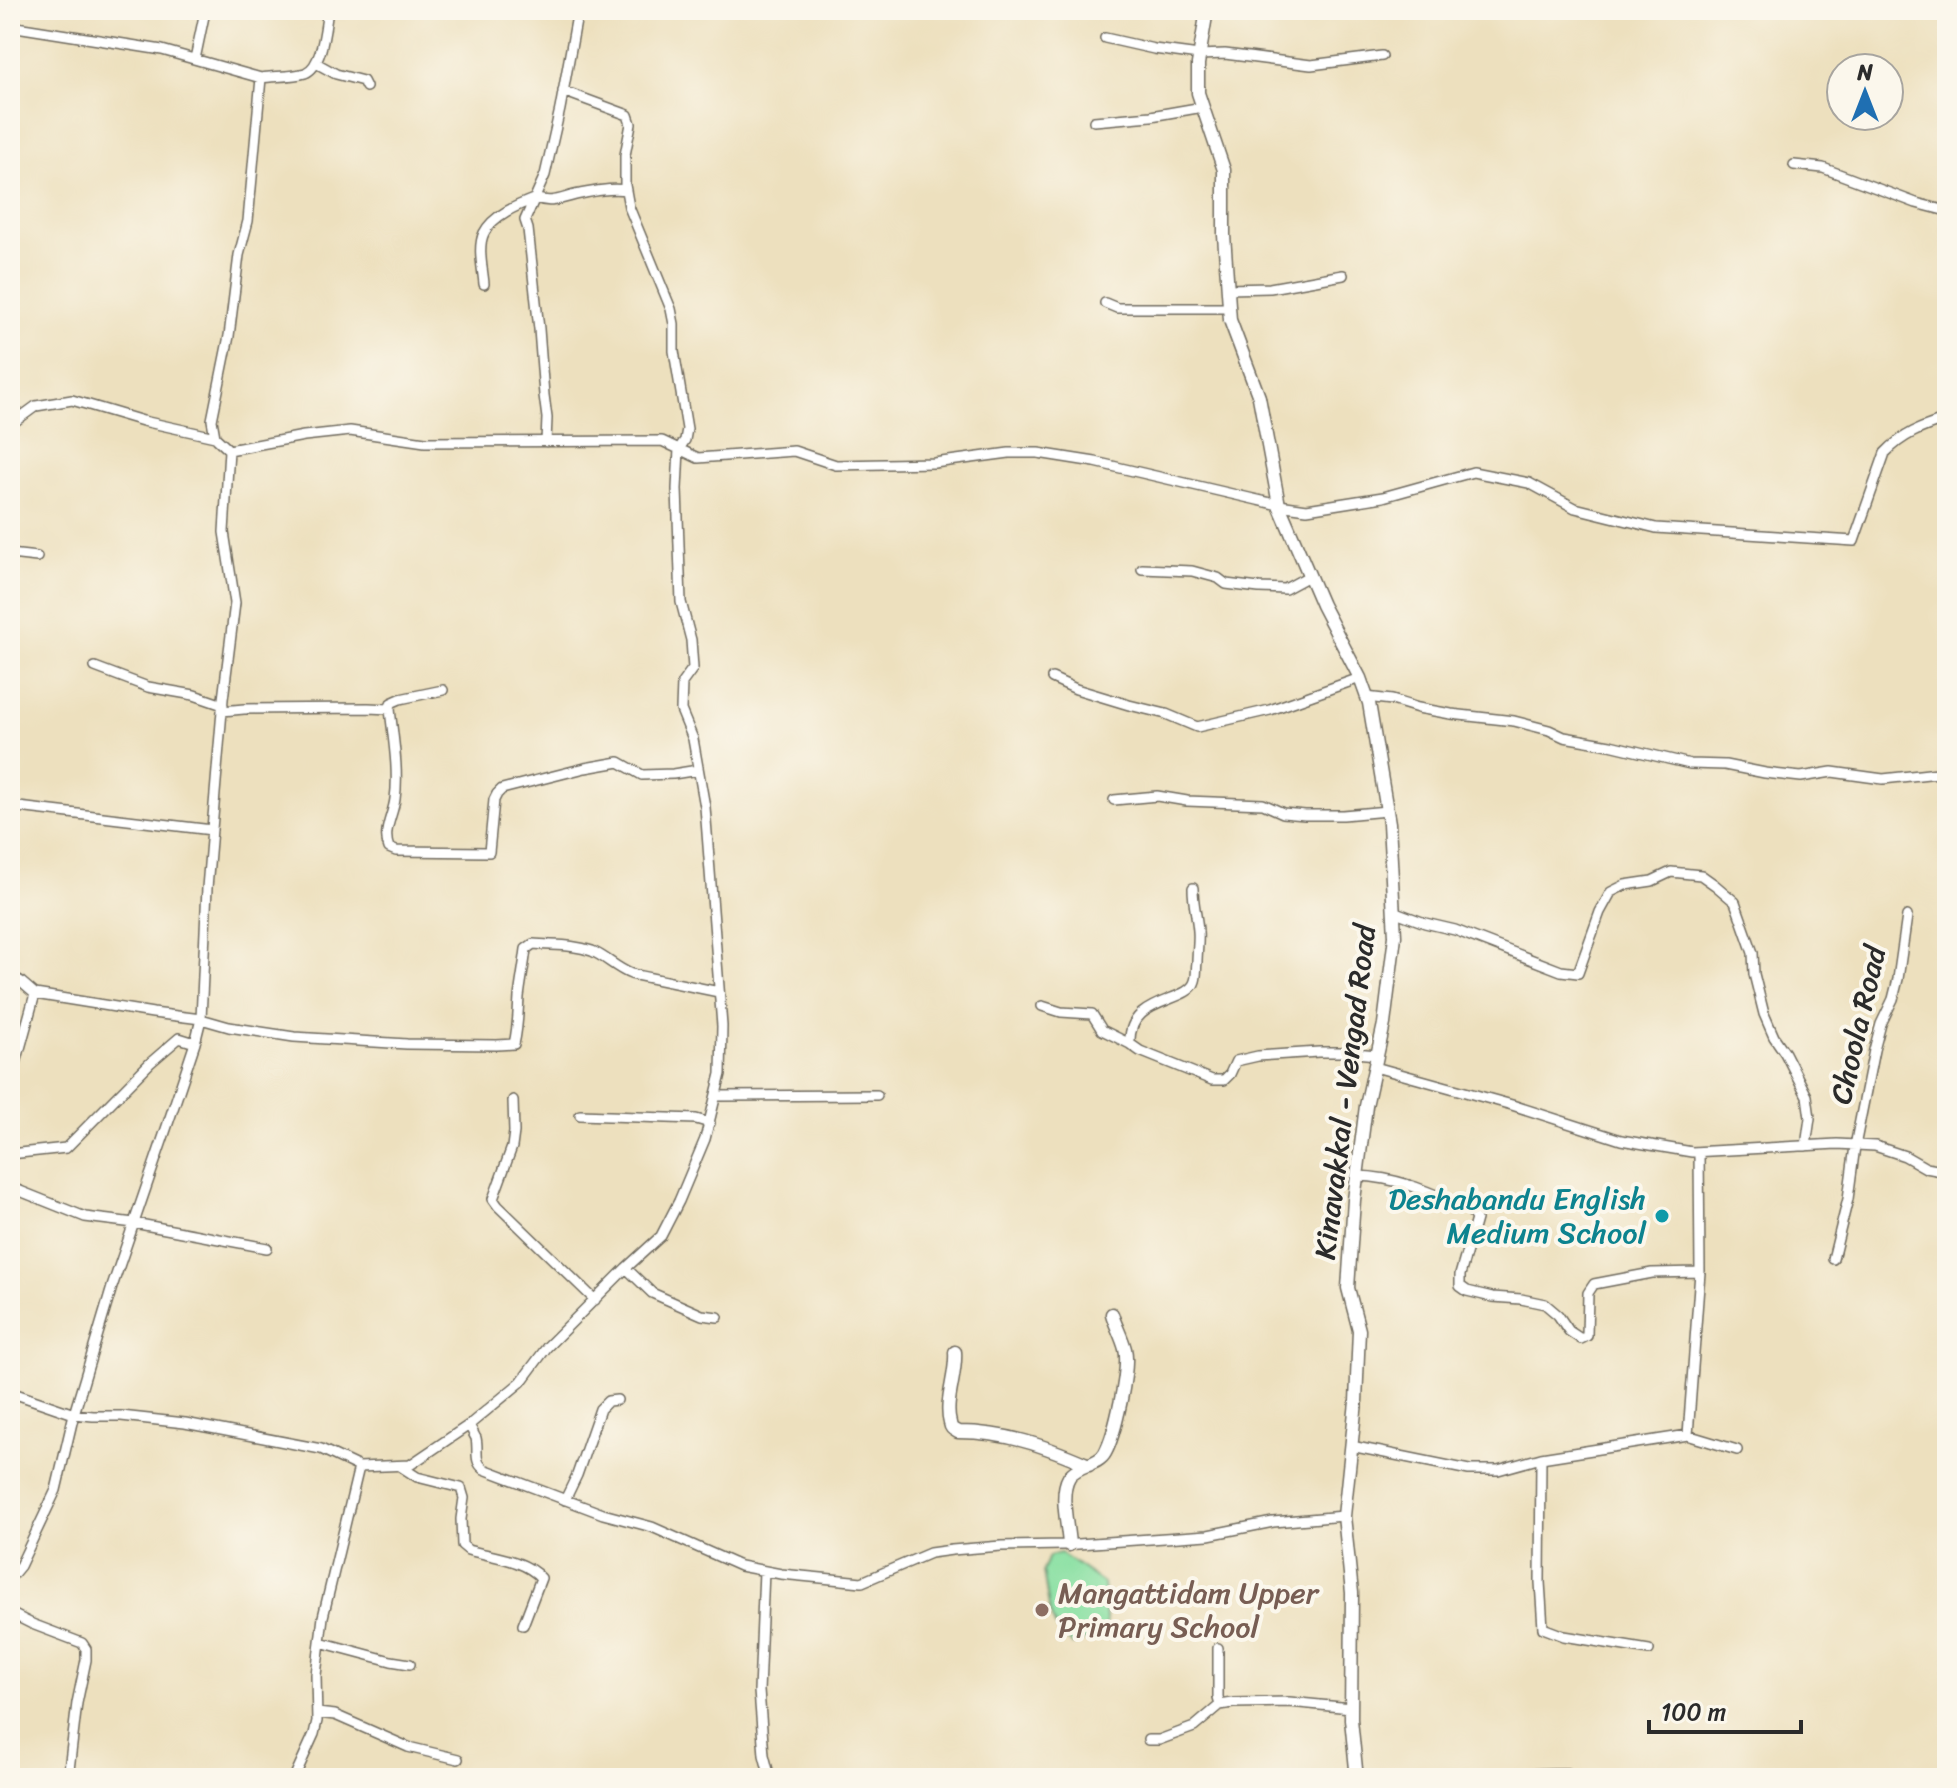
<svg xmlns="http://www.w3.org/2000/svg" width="1957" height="1788" font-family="Sriracha,sans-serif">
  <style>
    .green { fill: #8ae0a3; stroke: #5a8667; stroke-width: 2 }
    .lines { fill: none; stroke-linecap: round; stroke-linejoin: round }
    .street-casing { stroke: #6f6a5e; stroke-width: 12 }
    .secondary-casing { stroke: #6f6a5e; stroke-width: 15 }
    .street { stroke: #fff; stroke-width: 9 }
    .secondary { stroke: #fff; stroke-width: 12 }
    .culture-dot { fill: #0f9aa8; stroke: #fbf7ec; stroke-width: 3 }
    .education-dot { fill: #8d6e63; stroke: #fbf7ec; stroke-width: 3 }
    .labels { text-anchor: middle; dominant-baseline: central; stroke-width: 8; stroke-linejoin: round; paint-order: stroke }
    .street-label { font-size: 30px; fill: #2b2b2b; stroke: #fbf7ec }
    .culture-label { font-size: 30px; fill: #0d838f; stroke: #fbf7ec; text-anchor: end }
    .education-label { font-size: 30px; fill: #785e54; stroke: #fbf7ec; text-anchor: start }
  </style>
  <rect width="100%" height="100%" fill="#fbf7ec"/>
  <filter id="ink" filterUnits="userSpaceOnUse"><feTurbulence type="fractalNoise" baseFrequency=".0125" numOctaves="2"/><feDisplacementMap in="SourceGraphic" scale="16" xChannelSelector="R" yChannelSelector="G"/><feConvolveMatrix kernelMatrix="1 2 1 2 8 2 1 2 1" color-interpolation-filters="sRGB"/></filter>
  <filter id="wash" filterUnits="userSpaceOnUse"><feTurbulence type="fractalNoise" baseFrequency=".006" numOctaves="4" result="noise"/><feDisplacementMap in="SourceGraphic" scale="32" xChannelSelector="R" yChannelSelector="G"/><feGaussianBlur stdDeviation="1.8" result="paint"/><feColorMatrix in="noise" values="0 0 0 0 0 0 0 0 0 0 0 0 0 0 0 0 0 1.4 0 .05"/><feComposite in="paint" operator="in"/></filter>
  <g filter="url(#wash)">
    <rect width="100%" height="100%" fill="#ede0be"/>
    <path class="green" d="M 1060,1553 L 1103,1583 L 1107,1630 L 1073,1645 L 1056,1629 L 1050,1613 L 1043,1571 L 1049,1556 Z"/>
  </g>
  <g filter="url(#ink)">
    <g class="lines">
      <defs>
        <path id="street" d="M 10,26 L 162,50 L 261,78 L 248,221 L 239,255 L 229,336 L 212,420 L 215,437 L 229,450
          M 1105,38 L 1154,49 L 1199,55 L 1225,54 L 1311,65 L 1382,56
          M 195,59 L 204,16
          M 316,63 L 336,74 L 363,81 L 366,87
          M 261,78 C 274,76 292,77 305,73 C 323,66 325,27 328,10
          M 1094,121 L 1151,116 L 1203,107
          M 1794,165 L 1823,168 L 1916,203 L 1947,211
          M 484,284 C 483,270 477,247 484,233 C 493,215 518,205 536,198 C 552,205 563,197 580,194 C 595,191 610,188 626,190
          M 1228,289 L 1270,288 L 1343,275
          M 1105,303 L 1117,308 L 1229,308
          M 10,425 L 36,406 L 72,400 L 143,421 L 215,437
          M 546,442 L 547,418 L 544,395 L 539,329 L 528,229 L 525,220 L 545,175 L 560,109 L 578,10
          M 10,554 L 37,557
          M 1142,569 L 1192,571 L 1218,578 L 1226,584 L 1259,588 L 1285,589 L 1309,576
          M 95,667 L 148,687 L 194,695 L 223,705
          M 1052,678 L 1076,689 L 1129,705 L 1166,714 L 1197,727 L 1270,710 L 1360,678
          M 1366,697 L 1392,700 L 1418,708 L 1451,714 L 1514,721 L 1549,730 L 1564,737 L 1610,745 L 1690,764 L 1725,765 L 1765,773 L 1801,777 L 1832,772 L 1883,779 L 1947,772
          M 390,709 C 393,737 399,771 395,799 C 393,816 382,831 389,848 L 396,851 L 489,852 L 494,800 L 497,794 L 502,789 L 585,768 L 619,762 L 642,775 L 673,774 L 698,770
          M 222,711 L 244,709 L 368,708 L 390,709 L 391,703 L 400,699 L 443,690
          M 1114,800 L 1157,796 L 1187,801 L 1263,804 L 1283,813 L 1305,815 L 1343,815 L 1387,811
          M 10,806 L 212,830
          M 1193,888 C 1193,904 1197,916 1198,931 C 1199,941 1197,952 1197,962 C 1196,968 1197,975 1195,981 C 1189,1004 1127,996 1130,1044 L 1140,1051 L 1212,1080 L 1224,1080 L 1230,1074 L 1236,1061 L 1258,1056 L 1319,1052 L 1344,1052 L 1377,1055
          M 1393,911 L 1425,923 L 1455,930 L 1561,971 L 1578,973 L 1600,912 L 1611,892 L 1625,885 L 1652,881 L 1671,872 L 1701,875 L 1715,885 L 1735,902 L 1753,953 L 1754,974 L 1764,1014 L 1774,1037 L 1785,1053 L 1807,1096 L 1810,1118 L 1806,1146
          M 10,975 L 20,981 L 35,994 L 153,1013 L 201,1019 L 229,1027 L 294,1037 L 407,1044 L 497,1045 L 514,1044 C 518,1028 518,1012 519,997 C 521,981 524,966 526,949 L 533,944 C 553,946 573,944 592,951 C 606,957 616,968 631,974 L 719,992
          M 1042,1006 L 1061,1012 L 1092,1014 L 1102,1030 L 1130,1044
          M 1375,1067 L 1512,1105 L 1621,1140 L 1692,1152 L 1837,1144 L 1875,1146 L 1905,1156 L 1926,1168 L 1947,1172
          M 10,1085 L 35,994
          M 716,1096 L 877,1095
          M 513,1100 L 514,1132 L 512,1147 L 493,1199 L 498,1206 L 595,1300
          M 580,1115 L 696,1119 L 710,1123
          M 10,1154 L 66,1148 L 150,1063 L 179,1038 L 195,1043
          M 1943,1171 L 1947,1154
          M 1357,1176 C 1399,1177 1432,1193 1470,1210 L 1476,1219 L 1460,1275 L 1460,1286 L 1467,1291 L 1492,1297 L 1521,1299 L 1545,1304 L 1558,1315 L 1569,1331 L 1581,1339 L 1587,1336 L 1588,1293 L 1594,1284 L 1652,1273 L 1700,1272
          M 10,1187 L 85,1217 L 134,1223 L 267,1248
          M 1833,1259 L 1848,1199 L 1855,1146 L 1874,1050 L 1881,1024 L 1893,999 L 1898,979 L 1907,916
          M 626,1268 L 652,1293 L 702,1315 L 718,1317
          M 10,1392 L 74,1414 L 93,1416 L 121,1416 L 185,1423 L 321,1449 L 359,1467 L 410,1465 L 469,1425 L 521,1382 L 547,1347 L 626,1268 L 661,1236 L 679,1201 L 705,1139 L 721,1074 L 722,1026 L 705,807 L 693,739 L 681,710 L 682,683 L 693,668 L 691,640 L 681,602 L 677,489 L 679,449 L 685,440 L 687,429 L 674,351 L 674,324 L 671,309 L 629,207 L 625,185 L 625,155 L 631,124 L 628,115 L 563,91
          M 469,1425 C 470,1426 475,1437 476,1438 C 479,1450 473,1461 484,1469 L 603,1514 L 652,1527 L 740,1566 L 781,1574 L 862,1582 L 930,1553 L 952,1550 L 1001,1546 L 1064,1545 L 1208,1535 L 1273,1522 L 1344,1516
          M 1687,1435 L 1737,1450
          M 1351,1446 L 1469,1470 L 1498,1470 L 1541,1458 L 1688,1435 L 1700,1272 L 1699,1152
          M 1541,1458 L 1540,1582 L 1543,1628 L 1564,1636 L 1649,1650
          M 400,1466 L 417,1477 L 461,1488 L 464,1498 L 461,1519 L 462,1545 L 468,1550 C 492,1557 524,1559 541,1578 L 523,1625
          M 565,1500 L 577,1475 L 600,1409 L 608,1401 L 617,1400
          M 764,1571 L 759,1691 L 764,1755 L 770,1778
          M 10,1578 L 20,1566 L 56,1490 L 74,1414 L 112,1287 L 176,1100 L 195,1043 L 201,1019 L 207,888 L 223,699 L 235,603 L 224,532 L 229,450 L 304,436 L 350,431 L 425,442 L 662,441 L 698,458 L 794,451 L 836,465 L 934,463 L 1009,453 L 1038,453 L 1095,462 L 1279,505 L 1307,509 L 1383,497 L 1473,472 L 1529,483 L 1575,508 L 1656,528 L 1854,541 L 1885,453 C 1903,434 1922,427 1947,419
          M 10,1613 L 32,1624 L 82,1643 L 86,1649 L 86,1660 L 77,1703 L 68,1778
          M 320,1642 L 391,1661 L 410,1664
          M 1218,1648 L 1218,1698 L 1220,1705
          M 317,1713 L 335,1715 L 408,1747 L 458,1759
          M 1148,1740 L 1159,1740 L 1194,1727 L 1220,1705 L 1233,1703 L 1289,1702 L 1351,1708
          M 294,1778 L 314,1734 L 317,1721 L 316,1675 L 323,1617 L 359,1467
          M 1444,1778 L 1553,1773 L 1567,1773 L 1582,1778
          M 1924,1778 L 1947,1776"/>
        <path id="secondary" d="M 1207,10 L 1198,64 L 1198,93 L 1224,170 L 1224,235 L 1230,320 L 1259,397 L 1279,505 L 1322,605 L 1360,678 L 1369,703 L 1389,823 L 1395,936 L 1384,1024 L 1366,1106 L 1354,1200 L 1348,1288 L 1359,1330 L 1356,1402 L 1344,1516 L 1352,1593 L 1351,1719 L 1356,1769 L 1358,1778
          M 955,1352 C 957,1374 944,1402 950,1423 C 951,1429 953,1429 958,1432 C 1007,1432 1045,1446 1089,1465
          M 1069,1545 C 1068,1525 1059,1494 1069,1477 C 1077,1464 1098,1466 1105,1453 C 1115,1435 1130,1368 1125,1349 C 1122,1337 1115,1325 1112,1314"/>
      </defs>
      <use href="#street" class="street-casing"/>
      <use href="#secondary" class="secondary-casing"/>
      <use href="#street" class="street"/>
      <use href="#secondary" class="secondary"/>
    </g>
  </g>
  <circle class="culture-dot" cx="1662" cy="1216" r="8"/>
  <circle class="education-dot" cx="1042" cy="1610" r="8"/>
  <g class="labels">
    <g class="street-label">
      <text transform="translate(1858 1025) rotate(-77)">Choola Road</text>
      <text transform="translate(1345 1092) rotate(-83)">Kinavakkal - Vengad Road</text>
    </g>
    <g class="culture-label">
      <text x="1646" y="1199">Deshabandu English<tspan x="1646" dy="34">Medium School</tspan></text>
    </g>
    <g class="education-label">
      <text x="1058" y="1593">Mangattidam Upper<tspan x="1058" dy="34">Primary School</tspan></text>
    </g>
  </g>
  <rect width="1957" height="1788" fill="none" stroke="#fbf7ec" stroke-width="40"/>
  <g transform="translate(1865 92)"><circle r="38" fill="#fbf7ec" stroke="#a8a59f" stroke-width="2"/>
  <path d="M0-6L14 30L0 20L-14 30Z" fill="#1f6fb2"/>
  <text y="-12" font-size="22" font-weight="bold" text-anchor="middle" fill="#2b2b2b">N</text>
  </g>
  <path d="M1649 1720v12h152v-12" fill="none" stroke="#2b2b2b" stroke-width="4"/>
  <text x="1661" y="1720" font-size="24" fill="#2b2b2b" stroke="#fbf7ec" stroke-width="6" paint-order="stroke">100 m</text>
</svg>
